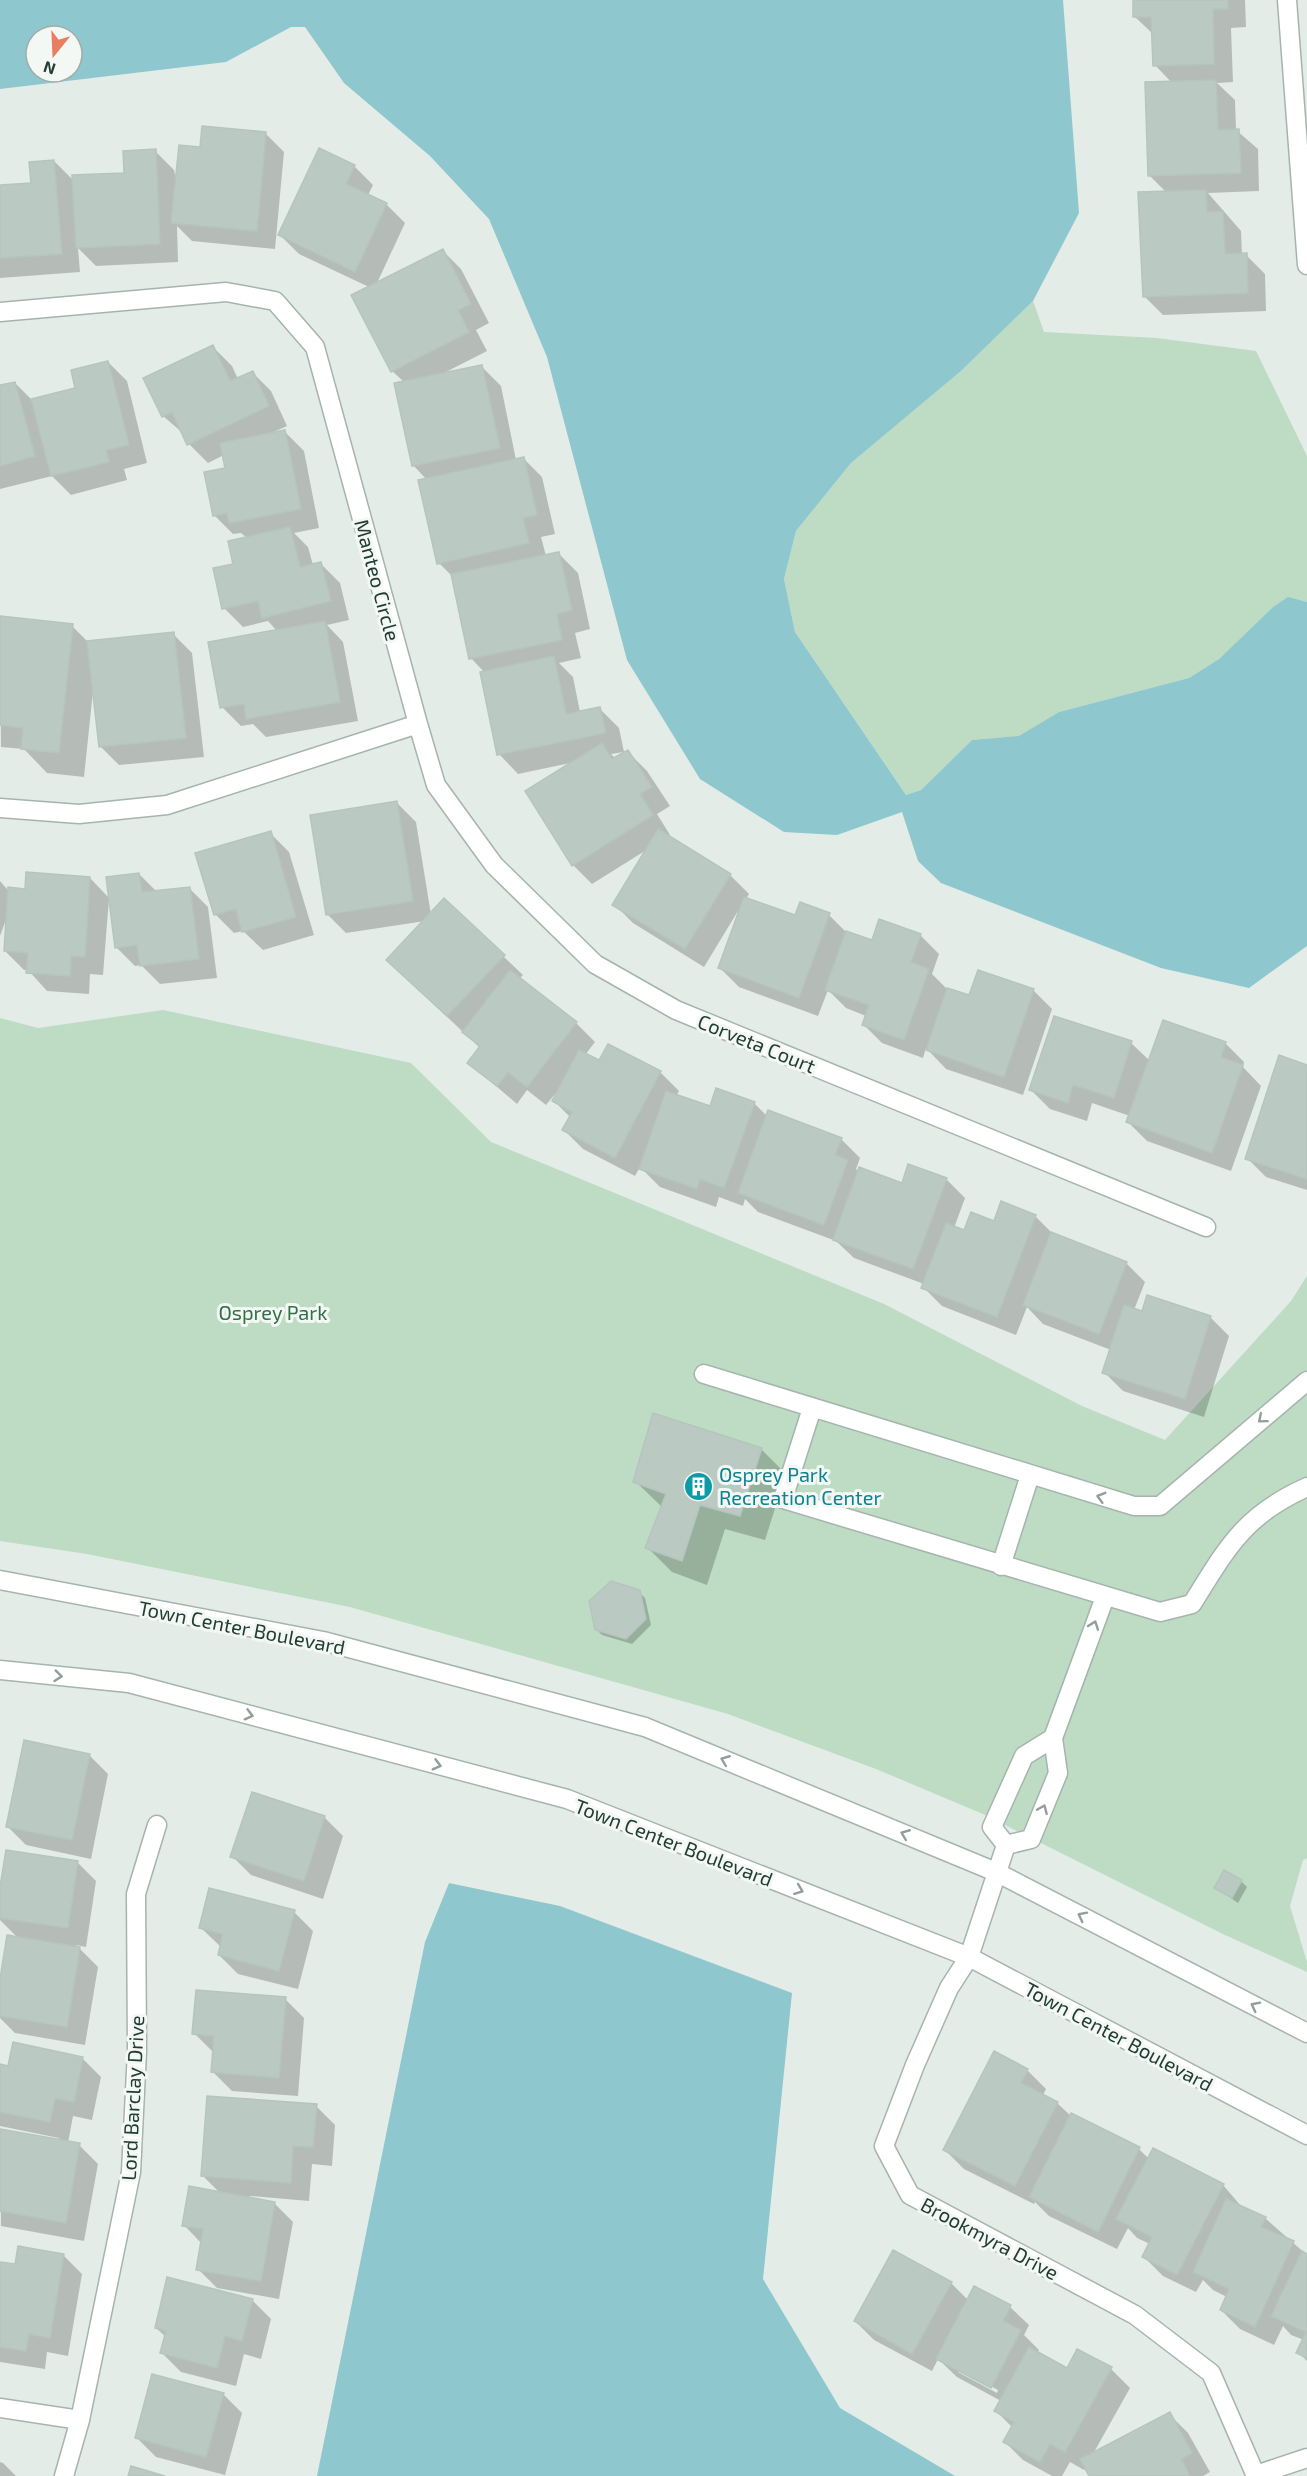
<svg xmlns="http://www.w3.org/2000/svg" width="1307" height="2476" font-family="'Exo 2',sans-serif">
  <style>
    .green { fill: #bddcc3 }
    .water { fill: #8ec7ce; fill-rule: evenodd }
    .shadow { fill: #0003; fill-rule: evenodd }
    .building { fill: #bbc9c3; stroke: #b5c5be; stroke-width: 1.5 }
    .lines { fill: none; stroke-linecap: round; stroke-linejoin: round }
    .minor-casing { stroke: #a6b4ae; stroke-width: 21 }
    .minor { stroke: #fff; stroke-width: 18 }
    .oneway { stroke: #919e9a }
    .labels { text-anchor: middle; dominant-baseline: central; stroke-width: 6; stroke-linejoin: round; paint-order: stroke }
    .street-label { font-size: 20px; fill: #233c34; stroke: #f3f8f5 }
    .park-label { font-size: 20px; fill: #307145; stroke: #f3f8f5 }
    .culture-label { font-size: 20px; fill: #0d838f; stroke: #f3f8f5; text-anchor: start }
  </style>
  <rect width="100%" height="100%" fill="#e3ece7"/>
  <path class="green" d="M 1033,301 L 1044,332 L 1157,338 L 1256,351 L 1307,456 L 1307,602 L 1288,598 L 1273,607 L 1219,659 L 1189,678 L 1059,712 L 1020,736 L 972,740 L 921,790 L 906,795 L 795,632 L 784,579 L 796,531 L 851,463 L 961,371 Z
    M 163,1010 L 411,1063 L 491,1142 L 884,1304 L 1082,1406 L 1165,1440 L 1291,1301 L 1307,1276 L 1307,1858 L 1303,1860 L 1290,1906 L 1307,1962 L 1307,1972 L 1225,1935 L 983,1814 L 876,1769 L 728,1714 L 350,1607 L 87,1554 L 0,1541 L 0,1018 L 38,1028 Z"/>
  <path class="water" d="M 0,0 L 1063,0 L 1079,213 L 1033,301 L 961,371 L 851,463 L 796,531 L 784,579 L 795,632 L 906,795 L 921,790 L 972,740 L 1019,736 L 1059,712 L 1189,678 L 1219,659 L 1273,607 L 1288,597 L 1307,602 L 1307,946 L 1249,988 L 1161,968 L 941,883 L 918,861 L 902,812 L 837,835 L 784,832 L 700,779 L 627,660 L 547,357 L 489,219 L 430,156 L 344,83 L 305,27 L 291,27 L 226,62 L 0,89 ZM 36,36 L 72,36 L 72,72 L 36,72 Z
    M 449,1883 L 560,1906 L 792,1993 L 763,2279 L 840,2408 L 955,2476 L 317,2476 L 425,1942 Z"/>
  <path class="shadow" d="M 1134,0 L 1245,0 L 1246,27 L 1231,28 L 1233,82 L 1217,83 L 1235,100 L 1236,130 L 1258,149 L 1259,191 L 1208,193 L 1241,231 L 1242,255 L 1246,255 L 1265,274 L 1266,311 L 1163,315 L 1144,296 L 1167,193 L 1149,175 L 1172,83 L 1155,65 L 1154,35 L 1135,17 Z
    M 265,133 L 284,152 L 275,249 L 192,241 L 177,226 L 178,262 L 96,266 L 78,248 L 80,272 L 0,278 L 0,187 L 33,185 L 54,161 L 74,181 L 126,174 L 155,151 L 174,170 L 177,183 L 201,149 Z
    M 354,166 L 373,185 L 368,195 L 386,204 L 405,223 L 377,283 L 442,250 L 461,269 L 489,323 L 476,330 L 487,351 L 444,373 L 482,367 L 501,386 L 516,460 L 523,458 L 542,477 L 555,534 L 541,537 L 546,556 L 559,554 L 578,573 L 590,629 L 575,633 L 581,658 L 559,663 L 573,677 L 580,712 L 600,709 L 619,728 L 624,752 L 611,754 L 616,759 L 628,752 L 647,771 L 670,806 L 657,814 L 670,835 L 668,837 L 730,875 L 749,894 L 746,899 L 796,917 L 801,904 L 829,915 L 847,933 L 873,941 L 920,935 L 939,954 L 932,974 L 947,989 L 970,997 L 1033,990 L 1052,1009 L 1023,1095 L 946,1069 L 926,1048 L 923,1058 L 882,1043 L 863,1024 L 866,1016 L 846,1008 L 828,990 L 818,1016 L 739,987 L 720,968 L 738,911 L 704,967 L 633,923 L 614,904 L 648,849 L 592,884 L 573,865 L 575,762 L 518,774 L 499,754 L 484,672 L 471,658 L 454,578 L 439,563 L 427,480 L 413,465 L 404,382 L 392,371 L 369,287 L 299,254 L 280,235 Z
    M 213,347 L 232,366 L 238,379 L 252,372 L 271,391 L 287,426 L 269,434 L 285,432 L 304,451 L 319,528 L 294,533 L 308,547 L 313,565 L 321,564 L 340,583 L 349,620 L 327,625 L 343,642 L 358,721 L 266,737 L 253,724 L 241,726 L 222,707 L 277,631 L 268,621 L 243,627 L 224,608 L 235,565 L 247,538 L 241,533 L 233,534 L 214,515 L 227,469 L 224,455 L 208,463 L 189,444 L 184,434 L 163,416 Z
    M 108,362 L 127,381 L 147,463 L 124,469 L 127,480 L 71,495 L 52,476 L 0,489 L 0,387 L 15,383 L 32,400 L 77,389 Z
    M 0,618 L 72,626 L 89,643 L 173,634 L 192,653 L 204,757 L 119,765 L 100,746 L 93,691 L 84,777 L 47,773 L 24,749 L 1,747 Z
    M 397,803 L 416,822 L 431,915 L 444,900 L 523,975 L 519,979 L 576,1023 L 595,1042 L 585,1055 L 600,1062 L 660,1072 L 679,1091 L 676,1096 L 711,1108 L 754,1103 L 768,1117 L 841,1139 L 860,1158 L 856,1169 L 859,1173 L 902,1185 L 946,1179 L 965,1198 L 954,1228 L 965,1232 L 994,1223 L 1035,1216 L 1054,1235 L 1126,1263 L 1145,1282 L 1134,1310 L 1210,1317 L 1229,1336 L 1204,1417 L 1123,1391 L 1104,1372 L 1111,1350 L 1043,1324 L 1027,1307 L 1016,1335 L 942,1306 L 923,1287 L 924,1284 L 854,1258 L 836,1241 L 758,1212 L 745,1199 L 743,1206 L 719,1197 L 716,1207 L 660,1187 L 640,1167 L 635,1176 L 583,1149 L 564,1130 L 570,1117 L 554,1101 L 559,1089 L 546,1105 L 527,1090 L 517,1104 L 469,1063 L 480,1048 L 407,979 L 425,921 L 346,933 L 327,914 Z
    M 270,833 L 289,852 L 314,935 L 263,950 L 243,931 L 234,933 L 215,914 Z
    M 139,874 L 157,892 L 189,888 L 208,907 L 217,978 L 160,984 L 141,965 L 135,966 L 116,947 Z
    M 90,878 L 109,898 L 103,975 L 90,974 L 89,994 L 47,991 L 28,970 L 24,970 L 5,951 L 7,917 L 0,936 L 0,881 L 7,889 L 27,890 Z
    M 1131,1043 L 1150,1061 L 1225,1043 L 1244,1062 L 1243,1067 L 1261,1086 L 1231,1171 L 1147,1141 L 1128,1122 L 1130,1116 L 1092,1103 L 1087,1121 L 1050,1109 L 1031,1090 Z
    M 1307,1066 L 1307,1190 L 1266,1177 L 1247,1158 Z
    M 761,1449 L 786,1474 L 765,1540 L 725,1529 L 707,1585 L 672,1572 L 647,1547 L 662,1507 L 635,1481 Z
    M 639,1592 L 645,1598 L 651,1625 L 632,1644 L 602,1635 L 596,1629 Z
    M 89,1755 L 108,1774 L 91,1859 L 26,1845 L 7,1826 Z
    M 324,1817 L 343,1836 L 323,1899 L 251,1875 L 232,1856 Z
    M 77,1862 L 96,1881 L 86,1947 L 76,1945 L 98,1967 L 85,2045 L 15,2033 L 0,2018 L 0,1989 L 19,1939 L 0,1920 L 0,1897 Z
    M 1241,1881 L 1247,1887 L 1238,1903 L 1216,1888 Z
    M 294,1912 L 313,1931 L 298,1989 L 238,1974 L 219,1955 L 221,1947 L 200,1927 Z
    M 285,1999 L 304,2018 L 298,2096 L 232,2091 L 213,2072 L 213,2052 L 194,2033 Z
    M 82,2058 L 101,2077 L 92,2120 L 73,2116 L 68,2143 L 79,2145 L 98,2164 L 84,2241 L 1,2226 L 0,2130 L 59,2141 L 59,2138 L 0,2126 L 0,2066 L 9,2068 Z
    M 1027,2070 L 1046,2089 L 1043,2095 L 1057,2103 L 1071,2116 L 1139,2149 L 1149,2159 L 1223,2185 L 1241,2206 L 1265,2218 L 1307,2255 L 1307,2361 L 1298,2352 L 1304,2340 L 1291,2335 L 1283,2326 L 1274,2345 L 1240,2329 L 1221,2310 L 1227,2297 L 1213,2290 L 1203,2280 L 1196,2292 L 1163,2276 L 1144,2257 L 1150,2244 L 1137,2238 L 1128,2228 L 1117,2249 L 1049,2216 L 1035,2202 L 1034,2204 L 964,2169 L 945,2150 Z
    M 316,2106 L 335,2125 L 332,2166 L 312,2164 L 309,2201 L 250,2196 L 249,2199 L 274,2203 L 293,2222 L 279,2299 L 217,2288 L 198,2269 L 202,2244 L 184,2225 L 221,2194 L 202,2175 Z
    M 894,2252 L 951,2283 L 968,2300 L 1010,2307 L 1029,2325 L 1024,2335 L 1039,2350 L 1037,2353 L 1067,2370 L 1111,2369 L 1130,2388 L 1093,2454 L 1169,2414 L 1188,2433 L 1210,2472 L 1203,2476 L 1090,2476 L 1086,2468 L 1084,2470 L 1070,2462 L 1062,2476 L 1052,2476 L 1023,2460 L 1004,2441 L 1012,2427 L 996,2411 L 1001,2401 L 957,2377 L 938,2359 L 932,2371 L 874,2340 L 855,2321 ZM 958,2369 L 998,2390 L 997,2393 L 958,2372 Z
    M 63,2255 L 82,2274 L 68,2356 L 47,2352 L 45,2369 L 0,2362 L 0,2263 L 16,2266 Z
    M 252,2300 L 271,2319 L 261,2359 L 244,2354 L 236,2386 L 181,2372 L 162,2353 L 166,2337 L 156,2328 Z
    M 223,2394 L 242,2413 L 225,2475 L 156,2457 L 137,2438 Z
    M 0,2462 L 3,2463 L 16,2476 L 0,2476 Z"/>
  <path class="building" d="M 1133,0 L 1228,0 L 1228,9 L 1213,9 L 1214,64 L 1153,66 L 1151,17 L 1133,17 Z
    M 1216,80 L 1218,130 L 1239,129 L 1241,173 L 1148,176 L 1145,82 Z
    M 202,126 L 266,132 L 257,231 L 171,223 L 179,145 L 200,147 Z
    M 319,148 L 355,165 L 346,184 L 387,203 L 355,272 L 278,235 Z
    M 156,149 L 160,244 L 76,248 L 72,175 L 124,173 L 123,151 Z
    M 54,160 L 62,254 L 0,258 L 0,185 L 31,183 L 29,162 Z
    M 1206,190 L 1207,212 L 1223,211 L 1225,254 L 1247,253 L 1248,293 L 1143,297 L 1138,192 Z
    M 443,249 L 471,304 L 458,310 L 469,332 L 391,372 L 351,295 Z
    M 213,345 L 230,381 L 253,371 L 269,406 L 187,445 L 172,412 L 162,417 L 143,378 Z
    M 108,361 L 129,445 L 106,450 L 109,462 L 51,476 L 31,399 L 75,388 L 71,370 Z
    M 482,365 L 500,448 L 412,466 L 394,383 Z
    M 15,382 L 35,456 L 0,466 L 0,385 Z
    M 285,430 L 301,509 L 229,523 L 227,513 L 213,516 L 204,472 L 225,468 L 220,443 Z
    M 524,457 L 537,515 L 523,518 L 529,543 L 437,564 L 418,480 Z
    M 290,527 L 300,567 L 321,562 L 331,601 L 262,618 L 258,601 L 222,609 L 213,568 L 233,564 L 228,541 Z
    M 559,552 L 572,610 L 557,614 L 562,640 L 469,659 L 451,574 Z
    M 0,616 L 73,624 L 59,753 L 21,749 L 23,728 L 0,725 Z
    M 325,621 L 340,702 L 246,719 L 244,704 L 220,708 L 208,642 Z
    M 174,632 L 186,738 L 99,747 L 87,641 Z
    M 554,656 L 566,714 L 600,707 L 606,733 L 497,755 L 480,672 Z
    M 602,743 L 612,759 L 628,750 L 652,787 L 640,794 L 653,815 L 572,866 L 525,791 Z
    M 397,801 L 413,901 L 326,915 L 310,815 Z
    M 658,829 L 731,874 L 685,949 L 612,905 Z
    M 271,831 L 296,917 L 242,932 L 236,909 L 214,915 L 195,853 Z
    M 26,872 L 90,877 L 85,957 L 71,956 L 70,976 L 26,973 L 28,953 L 4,951 L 8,887 L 25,889 Z
    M 139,873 L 142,892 L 190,887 L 199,959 L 140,966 L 137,945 L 115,948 L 106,877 Z
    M 744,897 L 795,915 L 800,902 L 830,913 L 799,998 L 718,968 Z
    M 444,898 L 505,955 L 447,1016 L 386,960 Z
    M 879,919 L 921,934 L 911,962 L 929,969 L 904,1040 L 862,1025 L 869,1005 L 825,990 L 846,931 L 872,940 Z
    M 510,970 L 577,1022 L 527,1087 L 508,1072 L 497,1086 L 467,1063 L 480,1046 L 462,1032 Z
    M 978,970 L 1034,989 L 1004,1077 L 926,1050 L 947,988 L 969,995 Z
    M 1054,1016 L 1132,1041 L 1114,1098 L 1073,1085 L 1068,1103 L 1029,1090 Z
    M 1163,1020 L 1226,1042 L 1221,1057 L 1243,1065 L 1212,1153 L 1126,1122 Z
    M 608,1044 L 661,1071 L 615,1158 L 562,1130 L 572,1112 L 552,1101 L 579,1050 L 599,1060 Z
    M 1279,1055 L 1307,1065 L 1307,1179 L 1245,1159 Z
    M 716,1088 L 755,1102 L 724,1188 L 700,1179 L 697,1189 L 639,1169 L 666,1091 L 710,1106 Z
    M 768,1110 L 842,1138 L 835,1155 L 848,1160 L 824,1225 L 738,1193 Z
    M 908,1164 L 947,1178 L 913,1269 L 833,1240 L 859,1167 L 902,1183 Z
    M 1001,1201 L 1036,1215 L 997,1317 L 921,1288 L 946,1223 L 964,1230 L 971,1212 L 994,1221 Z
    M 1051,1232 L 1127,1262 L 1099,1334 L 1023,1305 Z
    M 1147,1295 L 1211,1316 L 1185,1399 L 1102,1373 L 1124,1305 L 1142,1311 Z
    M 653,1413 L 762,1448 L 740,1516 L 700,1505 L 682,1561 L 645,1548 L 666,1494 L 633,1482 Z
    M 611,1581 L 640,1590 L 646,1619 L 626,1639 L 595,1630 L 589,1601 Z
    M 24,1740 L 90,1754 L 72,1840 L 6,1827 Z
    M 252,1792 L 325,1816 L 304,1881 L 230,1857 Z
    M 6,1850 L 78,1861 L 68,1928 L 0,1918 L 0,1887 Z
    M 1224,1870 L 1242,1880 L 1232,1898 L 1214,1888 Z
    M 209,1888 L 295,1910 L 279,1971 L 218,1955 L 223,1934 L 199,1928 Z
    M 7,1935 L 80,1947 L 67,2027 L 0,2016 L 0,1979 Z
    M 196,1990 L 286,1997 L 279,2078 L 211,2072 L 214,2036 L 192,2034 Z
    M 13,2042 L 83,2057 L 74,2102 L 55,2098 L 50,2122 L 0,2112 L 0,2064 L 8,2066 Z
    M 994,2051 L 1028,2069 L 1021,2083 L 1058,2102 L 1015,2186 L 943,2150 Z
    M 207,2096 L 317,2104 L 313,2147 L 293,2146 L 291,2183 L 201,2176 Z
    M 1071,2113 L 1140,2147 L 1098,2232 L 1029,2197 Z
    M 0,2129 L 80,2143 L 66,2223 L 0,2211 Z
    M 1153,2148 L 1224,2184 L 1177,2275 L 1142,2257 L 1152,2237 L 1116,2219 Z
    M 189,2186 L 275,2202 L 261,2281 L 196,2270 L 203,2229 L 182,2226 Z
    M 1226,2199 L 1266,2217 L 1261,2227 L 1294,2241 L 1255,2327 L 1220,2310 L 1229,2289 L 1193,2272 Z
    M 18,2246 L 64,2254 L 50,2338 L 29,2334 L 26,2351 L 0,2347 L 0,2262 L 15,2264 Z
    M 893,2250 L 952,2282 L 912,2354 L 854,2321 Z
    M 1302,2251 L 1307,2254 L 1307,2358 L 1296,2353 L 1306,2332 L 1271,2316 Z
    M 167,2277 L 253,2299 L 242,2341 L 225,2336 L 217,2368 L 160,2353 L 166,2331 L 155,2328 Z
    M 974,2286 L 1011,2305 L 1003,2321 L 1021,2330 L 991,2388 L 936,2359 Z
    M 1029,2347 L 1067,2368 L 1077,2349 L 1112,2367 L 1065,2452 L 1050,2444 L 1040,2462 L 1003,2442 L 1014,2422 L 994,2411 Z
    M 152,2374 L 224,2393 L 206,2457 L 135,2438 Z
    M 1170,2412 L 1192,2453 L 1181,2459 L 1190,2476 L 1089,2476 L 1080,2459 Z
    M 131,2466 L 165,2476 L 128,2476 Z"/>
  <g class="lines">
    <defs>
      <path id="minor" d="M 1287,0 L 1307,265
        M 0,312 L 226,292 L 275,301 L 315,347 L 418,724 L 167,805 L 79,814 L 0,808
        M 418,724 L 436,785 L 494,865 L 595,964 L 676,1010 L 1206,1227
        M 704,1374 L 1134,1506 L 1160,1506 L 1307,1381
        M 812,1408 L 783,1499 L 1160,1612 L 1192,1604 C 1227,1548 1244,1515 1307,1487
        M 1001,1566 L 1030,1475
        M 0,1580 L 323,1641 L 645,1727 L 996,1872 L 1307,2033
        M 0,1670 L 129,1683 L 567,1799 L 969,1957 L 1307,2135
        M 1006,1845 L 969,1957 L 949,1988 L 915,2065 L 884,2146 L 910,2195 L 1135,2315 L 1211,2373 L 1256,2476
        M 1006,1845 L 1031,1839 L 1058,1773 L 1053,1738 L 1105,1597
        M 1006,1845 L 992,1827 L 1024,1756 L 1053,1738
        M 0,2408 L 80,2420
        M 1256,2475 L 1307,2458
        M 64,2476 L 80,2420 L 131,2172 L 137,2051 L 136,1894 L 157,1825"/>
    </defs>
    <use href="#minor" class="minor-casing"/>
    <use href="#minor" class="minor"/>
  </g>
  <defs><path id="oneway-chevron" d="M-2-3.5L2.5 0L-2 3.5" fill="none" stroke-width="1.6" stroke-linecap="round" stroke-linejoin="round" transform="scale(1.5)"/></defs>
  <g class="oneway">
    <use href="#oneway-chevron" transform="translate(1262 1419) rotate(140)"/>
    <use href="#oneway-chevron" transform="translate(1101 1497) rotate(-164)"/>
    <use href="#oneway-chevron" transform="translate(1094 1625) rotate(-70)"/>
    <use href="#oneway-chevron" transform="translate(58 1676) rotate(6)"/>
    <use href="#oneway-chevron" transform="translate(249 1715) rotate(15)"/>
    <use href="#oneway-chevron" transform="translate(725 1760) rotate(-158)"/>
    <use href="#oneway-chevron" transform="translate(437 1765) rotate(15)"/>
    <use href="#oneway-chevron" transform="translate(1043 1809) rotate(-67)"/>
    <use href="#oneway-chevron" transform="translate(905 1834) rotate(-158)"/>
    <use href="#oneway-chevron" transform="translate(799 1890) rotate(21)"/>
    <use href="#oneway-chevron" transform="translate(1082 1916) rotate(-153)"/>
    <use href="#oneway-chevron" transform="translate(1255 2006) rotate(-153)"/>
  </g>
  <defs>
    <symbol id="building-disc" viewBox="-11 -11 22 22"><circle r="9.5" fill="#0f9aa8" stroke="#f3f8f5"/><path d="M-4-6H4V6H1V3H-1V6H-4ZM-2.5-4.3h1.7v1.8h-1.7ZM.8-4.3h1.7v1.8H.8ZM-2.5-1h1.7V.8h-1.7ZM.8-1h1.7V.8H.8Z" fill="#fff"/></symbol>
  </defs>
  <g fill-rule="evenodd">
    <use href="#building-disc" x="682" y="1470" width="33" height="33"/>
  </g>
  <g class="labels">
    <g class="street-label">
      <text transform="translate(378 580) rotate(75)">Manteo Circle</text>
      <text transform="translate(757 1043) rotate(22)">Corveta Court</text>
      <text transform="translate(242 1627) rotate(11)">Town Center Boulevard</text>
      <text transform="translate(674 1842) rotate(21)">Town Center Boulevard</text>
      <text transform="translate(1119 2036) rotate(28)">Town Center Boulevard</text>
      <text transform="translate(132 2098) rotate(-87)">Lord Barclay Drive</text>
      <text transform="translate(990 2238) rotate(28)">Brookmyra Drive</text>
    </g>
    <g class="park-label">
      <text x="273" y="1312">Osprey Park</text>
    </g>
    <g class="culture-label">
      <text x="719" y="1474">Osprey Park<tspan x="719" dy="23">Recreation Center</tspan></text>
    </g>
  </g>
  <g transform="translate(54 54) rotate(198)"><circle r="28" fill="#f3f8f5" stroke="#a0ada8" stroke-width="1.5"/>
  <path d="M0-4.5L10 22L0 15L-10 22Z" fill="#ea7c62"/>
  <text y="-9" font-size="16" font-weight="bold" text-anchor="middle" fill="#233c34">N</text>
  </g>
</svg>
